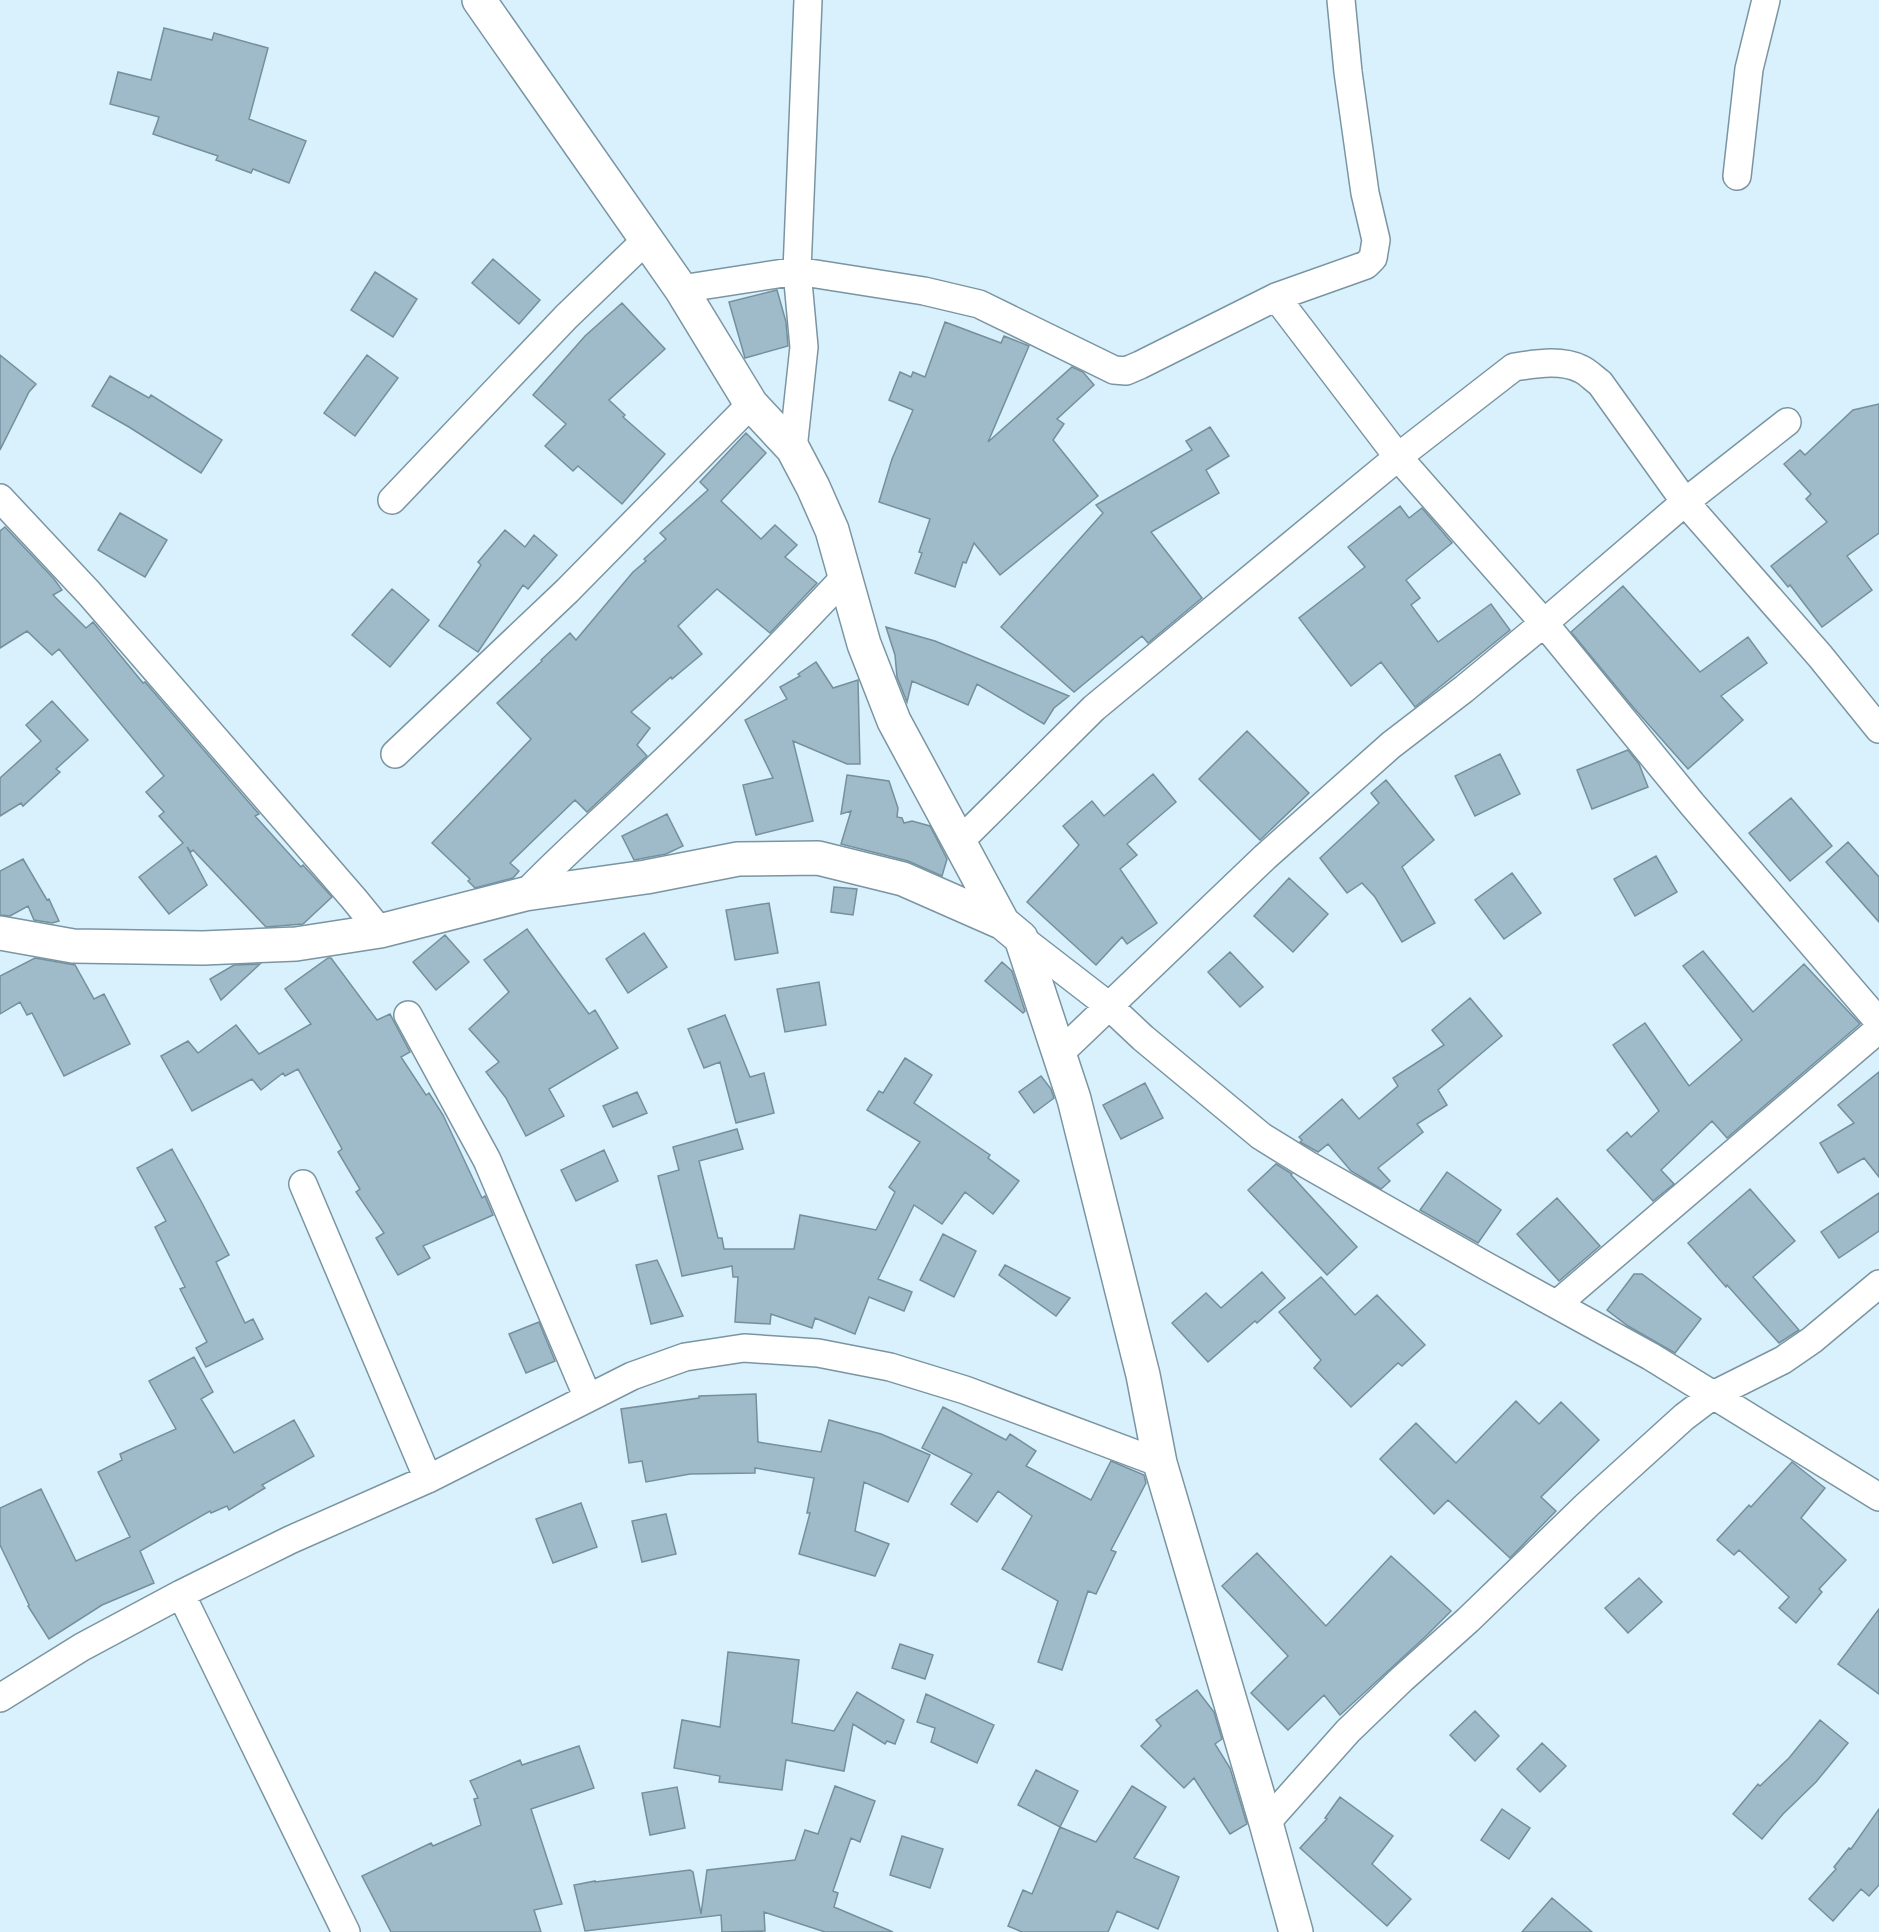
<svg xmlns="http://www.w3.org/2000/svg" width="1879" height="1932" font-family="'Roboto Serif',serif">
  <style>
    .building { fill: #9fbbc9; stroke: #75909d; stroke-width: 1.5 }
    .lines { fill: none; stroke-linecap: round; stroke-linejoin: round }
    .minor-casing { stroke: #7a95a2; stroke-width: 30 }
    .tertiary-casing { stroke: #7a95a2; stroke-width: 36 }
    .minor { stroke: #fff; stroke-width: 27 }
    .tertiary { stroke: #fff; stroke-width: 33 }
  </style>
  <rect width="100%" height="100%" fill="#d9f1fc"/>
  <path class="building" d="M 164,28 L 212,40 L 214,33 L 268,48 L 249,119 L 306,141 L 289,183 L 253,169 L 251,173 L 216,160 L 218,156 L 153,134 L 159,117 L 110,104 L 118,72 L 151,80 Z
    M 493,259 L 540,300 L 519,324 L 472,283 Z
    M 375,272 L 417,299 L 393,337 L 351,310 Z
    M 777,290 L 786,322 L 788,346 L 745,358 L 729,302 Z
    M 622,303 L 665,349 L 609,400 L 625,415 L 623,417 L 665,454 L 622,504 L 578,466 L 573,471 L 545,446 L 566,424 L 533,395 L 585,336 Z
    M 945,322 L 1001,343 L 1004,336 L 1029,346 L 988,442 L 1072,367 L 1083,372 L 1094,385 L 1057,419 L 1064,424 L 1053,440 L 1098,496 L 1000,575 L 974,543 L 966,563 L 963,562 L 955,587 L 915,573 L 922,553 L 919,552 L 930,519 L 879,502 L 892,459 L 913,410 L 889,400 L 900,372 L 911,377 L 913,372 L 925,377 Z
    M 0,355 L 36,384 L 29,392 L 0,450 Z
    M 367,355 L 398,378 L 355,436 L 324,413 Z
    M 110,376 L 149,398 L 151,395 L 222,440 L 201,473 L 129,427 L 92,406 Z
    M 1879,404 L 1879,533 L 1847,556 L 1872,590 L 1822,627 L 1790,585 L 1788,587 L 1771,566 L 1827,522 L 1806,499 L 1811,494 L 1784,464 L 1800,450 L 1805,455 L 1853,410 Z
    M 1210,427 L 1229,456 L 1206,470 L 1219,493 L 1151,532 L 1202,598 L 1148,643 L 1142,636 L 1074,692 L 1001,627 L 1103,513 L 1096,505 L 1192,450 L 1186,441 Z
    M 746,433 L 766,453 L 721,501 L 761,539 L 775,525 L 797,545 L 785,557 L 817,583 L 770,633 L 717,589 L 678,626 L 702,654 L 672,679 L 671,677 L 631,712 L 650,728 L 637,745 L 647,756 L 587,812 L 575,800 L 510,863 L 519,871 L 513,878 L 475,888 L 468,881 L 470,879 L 432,843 L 531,739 L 497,703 L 542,661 L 541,660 L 570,633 L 576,640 L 633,572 L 646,561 L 644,559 L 666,539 L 660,533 L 708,490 L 700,482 Z
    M 1400,506 L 1409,518 L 1422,508 L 1452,543 L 1406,580 L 1420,598 L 1411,605 L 1438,642 L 1491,604 L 1510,630 L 1415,707 L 1381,662 L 1351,686 L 1299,618 L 1365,567 L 1348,547 Z
    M 120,513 L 167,540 L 145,577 L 98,550 Z
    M 5,527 L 54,579 L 62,590 L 53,595 L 86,628 L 93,622 L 143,683 L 145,682 L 259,814 L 255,816 L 301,867 L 303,865 L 332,897 L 303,924 L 266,927 L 193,850 L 191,852 L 187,847 L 207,885 L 169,914 L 139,877 L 183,843 L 159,816 L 164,812 L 146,792 L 164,776 L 59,649 L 52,655 L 27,631 L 0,648 L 0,531 Z
    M 505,530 L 525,547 L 534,535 L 557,555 L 528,589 L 523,585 L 478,652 L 439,626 L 481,565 L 478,562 Z
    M 1623,586 L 1700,672 L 1748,637 L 1767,663 L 1721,696 L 1743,720 L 1688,769 L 1633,707 L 1571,632 Z
    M 392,589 L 429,620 L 390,667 L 352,635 Z
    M 886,627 L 935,641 L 1069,696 L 1054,708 L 1044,724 L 977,684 L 968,705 L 912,681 L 907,702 L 897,677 L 895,655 Z
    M 816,662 L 833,688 L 858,680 L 860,764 L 847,764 L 793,741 L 813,821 L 756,835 L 743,785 L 773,778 L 745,720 L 787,699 L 780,687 L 800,676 L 798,674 Z
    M 52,701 L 88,740 L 56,769 L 60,772 L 23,806 L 21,803 L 0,816 L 0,778 L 41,741 L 26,725 Z
    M 1247,731 L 1309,793 L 1260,840 L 1199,779 Z
    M 1628,750 L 1639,764 L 1648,787 L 1592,809 L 1577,770 Z
    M 1500,754 L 1520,794 L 1475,816 L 1455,776 Z
    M 1153,774 L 1176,802 L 1127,844 L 1137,855 L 1120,869 L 1157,923 L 1127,944 L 1122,937 L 1096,965 L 1027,902 L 1079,845 L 1063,826 L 1092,801 L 1104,816 Z
    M 847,775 L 889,781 L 898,808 L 897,817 L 902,818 L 904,823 L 912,821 L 930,826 L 947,859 L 942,876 L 908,861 L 841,844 L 851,811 L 841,814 Z
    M 1386,780 L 1434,840 L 1402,867 L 1435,923 L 1402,942 L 1375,897 L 1362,883 L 1347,893 L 1320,858 L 1379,803 L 1371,793 Z
    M 1791,798 L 1832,846 L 1790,881 L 1749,833 Z
    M 667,814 L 683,846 L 666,854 L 634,860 L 622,836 Z
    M 1848,842 L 1879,877 L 1879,922 L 1826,862 Z
    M 1656,856 L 1677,892 L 1635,916 L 1614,879 Z
    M 23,859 L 47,900 L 49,899 L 59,921 L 52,923 L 34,920 L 28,906 L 10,916 L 0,915 L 0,871 Z
    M 1512,873 L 1541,913 L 1504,939 L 1475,900 Z
    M 1289,878 L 1328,914 L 1293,952 L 1254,916 Z
    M 834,887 L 857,889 L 853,915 L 831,912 Z
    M 769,903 L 778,953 L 735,960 L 726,910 Z
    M 527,929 L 589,1014 L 595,1010 L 618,1048 L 549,1089 L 564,1116 L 526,1136 L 506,1098 L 486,1072 L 499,1062 L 469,1029 L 509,992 L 484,960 Z
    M 644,933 L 667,967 L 628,993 L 606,959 Z
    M 445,935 L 469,962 L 436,990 L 413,962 Z
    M 1703,951 L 1753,1012 L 1804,964 L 1860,1024 L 1727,1138 L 1712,1121 L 1661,1170 L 1674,1184 L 1653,1201 L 1607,1150 L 1627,1132 L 1631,1137 L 1659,1111 L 1613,1045 L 1645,1023 L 1689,1086 L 1742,1040 L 1683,966 Z
    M 1230,952 L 1263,987 L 1240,1007 L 1208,972 Z
    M 35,958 L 75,965 L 94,999 L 104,994 L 130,1044 L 64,1076 L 32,1013 L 27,1015 L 20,1002 L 0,1014 L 0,976 Z
    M 328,958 L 331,958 L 377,1020 L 390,1014 L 410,1052 L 401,1057 L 426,1095 L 429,1093 L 443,1115 L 482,1198 L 485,1196 L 493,1215 L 423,1246 L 430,1258 L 398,1275 L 376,1238 L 384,1233 L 356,1192 L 360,1189 L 338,1152 L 342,1149 L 298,1069 L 285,1076 L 283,1073 L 261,1090 L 252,1079 L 192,1111 L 161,1056 L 188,1041 L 198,1053 L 236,1025 L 259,1054 L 311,1024 L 285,989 Z
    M 1002,962 L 1012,971 L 1025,1011 L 1023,1013 L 985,981 Z
    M 260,964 L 221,1000 L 210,979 L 234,965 Z
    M 819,982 L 826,1025 L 785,1032 L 777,989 Z
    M 1470,998 L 1502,1036 L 1438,1090 L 1447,1105 L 1417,1124 L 1423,1132 L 1378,1168 L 1390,1181 L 1381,1189 L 1351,1171 L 1328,1144 L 1318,1152 L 1300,1142 L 1302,1140 L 1299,1137 L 1342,1099 L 1359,1119 L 1398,1086 L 1393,1078 L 1444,1045 L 1432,1030 Z
    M 725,1015 L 750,1077 L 764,1073 L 774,1113 L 736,1123 L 720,1062 L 704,1068 L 688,1029 Z
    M 905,1058 L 932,1075 L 914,1103 L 990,1155 L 988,1158 L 1019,1181 L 993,1214 L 965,1192 L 942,1224 L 914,1205 L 878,1279 L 912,1292 L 904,1311 L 869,1297 L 855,1334 L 815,1318 L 812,1328 L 771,1314 L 770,1324 L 735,1322 L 738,1277 L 733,1277 L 732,1266 L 682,1276 L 658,1176 L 679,1170 L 673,1147 L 737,1129 L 743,1149 L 699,1161 L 718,1238 L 722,1238 L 724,1249 L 794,1249 L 800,1215 L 876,1230 L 895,1192 L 889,1187 L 920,1142 L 867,1110 L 879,1091 L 883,1093 Z
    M 1879,1072 L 1879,1177 L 1864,1158 L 1838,1173 L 1820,1143 L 1854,1123 L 1838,1105 Z
    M 1041,1076 L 1051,1089 L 1054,1098 L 1034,1113 L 1019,1092 Z
    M 1145,1083 L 1163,1118 L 1121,1139 L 1103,1105 Z
    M 637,1092 L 647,1113 L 613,1127 L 603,1106 Z
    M 172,1149 L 202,1203 L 229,1255 L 216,1262 L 245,1323 L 253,1319 L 263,1339 L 206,1367 L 196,1348 L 207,1342 L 180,1289 L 185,1287 L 155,1227 L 166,1221 L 137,1168 Z
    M 604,1150 L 618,1181 L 576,1201 L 561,1170 Z
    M 1276,1164 L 1292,1174 L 1291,1175 L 1357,1247 L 1327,1275 L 1248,1190 Z
    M 1447,1172 L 1501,1210 L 1478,1243 L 1420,1210 Z
    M 1750,1189 L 1795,1241 L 1753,1277 L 1799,1330 L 1779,1343 L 1727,1285 L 1726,1287 L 1688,1243 Z
    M 1879,1193 L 1879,1231 L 1839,1258 L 1821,1232 Z
    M 1557,1198 L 1600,1246 L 1559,1281 L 1517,1234 Z
    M 943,1234 L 976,1251 L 954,1297 L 920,1280 Z
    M 657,1260 L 683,1316 L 651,1324 L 636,1265 Z
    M 1005,1265 L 1070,1298 L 1056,1316 L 999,1275 Z
    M 1262,1272 L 1285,1298 L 1257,1323 L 1255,1321 L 1208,1362 L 1172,1323 L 1206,1293 L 1221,1308 Z
    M 1634,1274 L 1642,1274 L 1701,1319 L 1675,1353 L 1628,1326 L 1607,1310 Z
    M 1321,1277 L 1355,1315 L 1377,1295 L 1425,1345 L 1402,1366 L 1398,1363 L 1351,1407 L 1314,1368 L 1321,1360 L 1279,1312 Z
    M 539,1322 L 555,1361 L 526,1373 L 509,1334 Z
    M 194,1357 L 213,1392 L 201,1399 L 234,1453 L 294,1420 L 314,1456 L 262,1485 L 265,1488 L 229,1510 L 227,1506 L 211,1513 L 210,1511 L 140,1551 L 154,1583 L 102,1605 L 49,1639 L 28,1606 L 29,1605 L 0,1545 L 0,1508 L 41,1489 L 76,1561 L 130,1537 L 98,1472 L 122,1460 L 120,1454 L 176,1429 L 149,1381 Z
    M 756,1394 L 758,1442 L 821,1452 L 829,1420 L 881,1434 L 930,1455 L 908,1502 L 864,1482 L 855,1531 L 889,1544 L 875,1576 L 799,1554 L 810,1513 L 807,1513 L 814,1478 L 755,1468 L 755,1473 L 690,1474 L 646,1482 L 642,1461 L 629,1463 L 621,1409 L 699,1398 L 699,1396 Z
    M 1516,1401 L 1539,1424 L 1561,1402 L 1599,1440 L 1541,1497 L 1556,1511 L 1510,1558 L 1448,1500 L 1434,1514 L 1380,1459 L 1416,1423 L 1456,1463 Z
    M 943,1407 L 1006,1440 L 1010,1434 L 1036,1451 L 1026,1466 L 1091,1500 L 1111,1461 L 1144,1475 L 1146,1483 L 1111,1550 L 1116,1552 L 1096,1594 L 1088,1591 L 1062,1670 L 1038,1662 L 1058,1601 L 1002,1569 L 1032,1516 L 998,1491 L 977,1522 L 951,1504 L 972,1474 L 922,1448 Z
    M 1792,1462 L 1825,1488 L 1801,1518 L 1846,1560 L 1819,1589 L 1822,1592 L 1796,1623 L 1779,1608 L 1789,1597 L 1739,1550 L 1734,1555 L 1717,1540 L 1749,1505 L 1751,1507 Z
    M 581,1503 L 597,1547 L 553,1563 L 536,1519 Z
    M 666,1514 L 676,1554 L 642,1562 L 632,1521 Z
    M 1257,1553 L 1326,1626 L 1391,1556 L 1451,1611 L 1425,1637 L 1340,1715 L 1324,1695 L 1288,1730 L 1251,1693 L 1288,1656 L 1222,1586 Z
    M 1639,1578 L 1662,1602 L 1628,1633 L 1605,1608 Z
    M 1879,1609 L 1879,1694 L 1838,1664 Z
    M 900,1644 L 933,1655 L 925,1679 L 892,1668 Z
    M 728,1652 L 799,1660 L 792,1723 L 834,1731 L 857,1692 L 904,1720 L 895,1744 L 887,1741 L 885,1744 L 853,1724 L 844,1771 L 786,1760 L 782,1790 L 719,1782 L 720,1776 L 674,1768 L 682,1720 L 720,1727 Z
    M 1197,1690 L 1214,1712 L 1222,1739 L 1215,1744 L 1230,1768 L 1247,1824 L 1230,1834 L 1194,1778 L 1184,1788 L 1141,1746 L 1161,1726 L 1156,1720 Z
    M 926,1694 L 994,1725 L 977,1763 L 931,1742 L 935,1728 L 917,1722 Z
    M 1475,1711 L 1499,1736 L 1475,1761 L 1450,1735 Z
    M 1820,1720 L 1848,1743 L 1816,1782 L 1783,1814 L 1762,1839 L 1733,1814 L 1758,1784 L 1760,1786 L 1789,1758 Z
    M 1542,1743 L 1566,1766 L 1540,1792 L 1517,1769 Z
    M 579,1746 L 594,1788 L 531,1809 L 562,1904 L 534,1910 L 541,1932 L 391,1932 L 362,1876 L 431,1843 L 433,1846 L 481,1825 L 474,1799 L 478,1798 L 470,1781 L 520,1760 L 522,1765 Z
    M 1036,1770 L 1078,1791 L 1060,1827 L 1018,1805 Z
    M 835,1786 L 875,1801 L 860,1842 L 851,1838 L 833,1891 L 838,1893 L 834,1907 L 893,1932 L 825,1932 L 764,1912 L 765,1931 L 722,1932 L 721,1915 L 585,1931 L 574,1885 L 595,1881 L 595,1882 L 690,1870 L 693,1872 L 701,1914 L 707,1870 L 795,1860 L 805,1830 L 818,1834 Z
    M 1132,1786 L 1166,1807 L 1134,1858 L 1179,1877 L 1158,1929 L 1117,1911 L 1108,1932 L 1022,1932 L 1008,1926 L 1023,1890 L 1032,1894 L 1060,1827 L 1096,1842 Z
    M 677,1787 L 685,1828 L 650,1835 L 642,1793 Z
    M 1340,1797 L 1393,1836 L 1372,1864 L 1411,1899 L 1387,1926 L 1300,1848 L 1327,1819 L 1325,1818 Z
    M 1502,1809 L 1530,1828 L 1509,1859 L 1481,1840 Z
    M 1879,1809 L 1879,1885 L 1869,1896 L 1861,1889 L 1833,1921 L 1809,1899 L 1836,1869 L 1834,1867 L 1849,1848 L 1851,1849 Z
    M 902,1836 L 943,1849 L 930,1888 L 890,1875 Z
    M 1552,1898 L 1592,1932 L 1522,1932 Z"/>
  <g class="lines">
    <defs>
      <path id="minor" d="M 1737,176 L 1749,69 L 1766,0
        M 681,289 L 797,271 L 924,291 L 979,304 L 1114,370 L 1126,371 L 1140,365 L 1276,297 L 1366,265 L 1373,258 L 1376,240 L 1365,193 L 1348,72 L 1341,0
        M 1276,297 L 1398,457 L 1544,623 L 1692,804 L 1879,1022
        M 793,449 L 804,347 L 797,271 L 808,0
        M 0,498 L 89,593 L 354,899 L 380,931
        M 392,500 L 566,317 L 646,240
        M 395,754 L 567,591 L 751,404
        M 960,841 L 1094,708 L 1398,457 L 1514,367 C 1535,364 1561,359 1581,369 C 1588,372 1594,379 1600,383 L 1685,502 L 1820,656 L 1879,729
        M 525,894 C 567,850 613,811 657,768 C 722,706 784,642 846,576
        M 1021,938 L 1109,1006 L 1143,1038 L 1261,1136 L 1308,1165 L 1486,1266 L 1650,1356 L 1879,1497
        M 408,1015 L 487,1160 L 588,1398
        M 1060,1053 L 1265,857 L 1391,745 L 1464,689 L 1544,623 L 1685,502 L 1787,422
        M 303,1184 L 428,1479
        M 1557,1304 L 1879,1029
        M 181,1594 L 346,1932
        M 0,1698 L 82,1647 L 181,1594 L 290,1540 L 428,1479 L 632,1376 L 685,1357 L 744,1348 L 818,1353 L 890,1367 L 965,1390 L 1160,1463
        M 1266,1823 L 1348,1731 L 1402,1679 L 1468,1620 L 1588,1504 L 1684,1417 L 1713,1395 L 1783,1360 L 1812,1340 L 1879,1284"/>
      <path id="tertiary" d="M 479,0 L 681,289 L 751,404 L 793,449 L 813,487 L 832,530 L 864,644 L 894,721 L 1003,923
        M 0,933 L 73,946 L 203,948 L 296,944 L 380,931 L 525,894 L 646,877 L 738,859 L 818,858 L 903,879 L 1003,923 L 1021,938 L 1074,1099 L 1143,1375 L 1160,1463 L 1266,1823 L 1296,1932"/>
    </defs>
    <use href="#minor" class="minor-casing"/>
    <use href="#tertiary" class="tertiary-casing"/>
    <use href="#minor" class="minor"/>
    <use href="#tertiary" class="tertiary"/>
  </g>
</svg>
